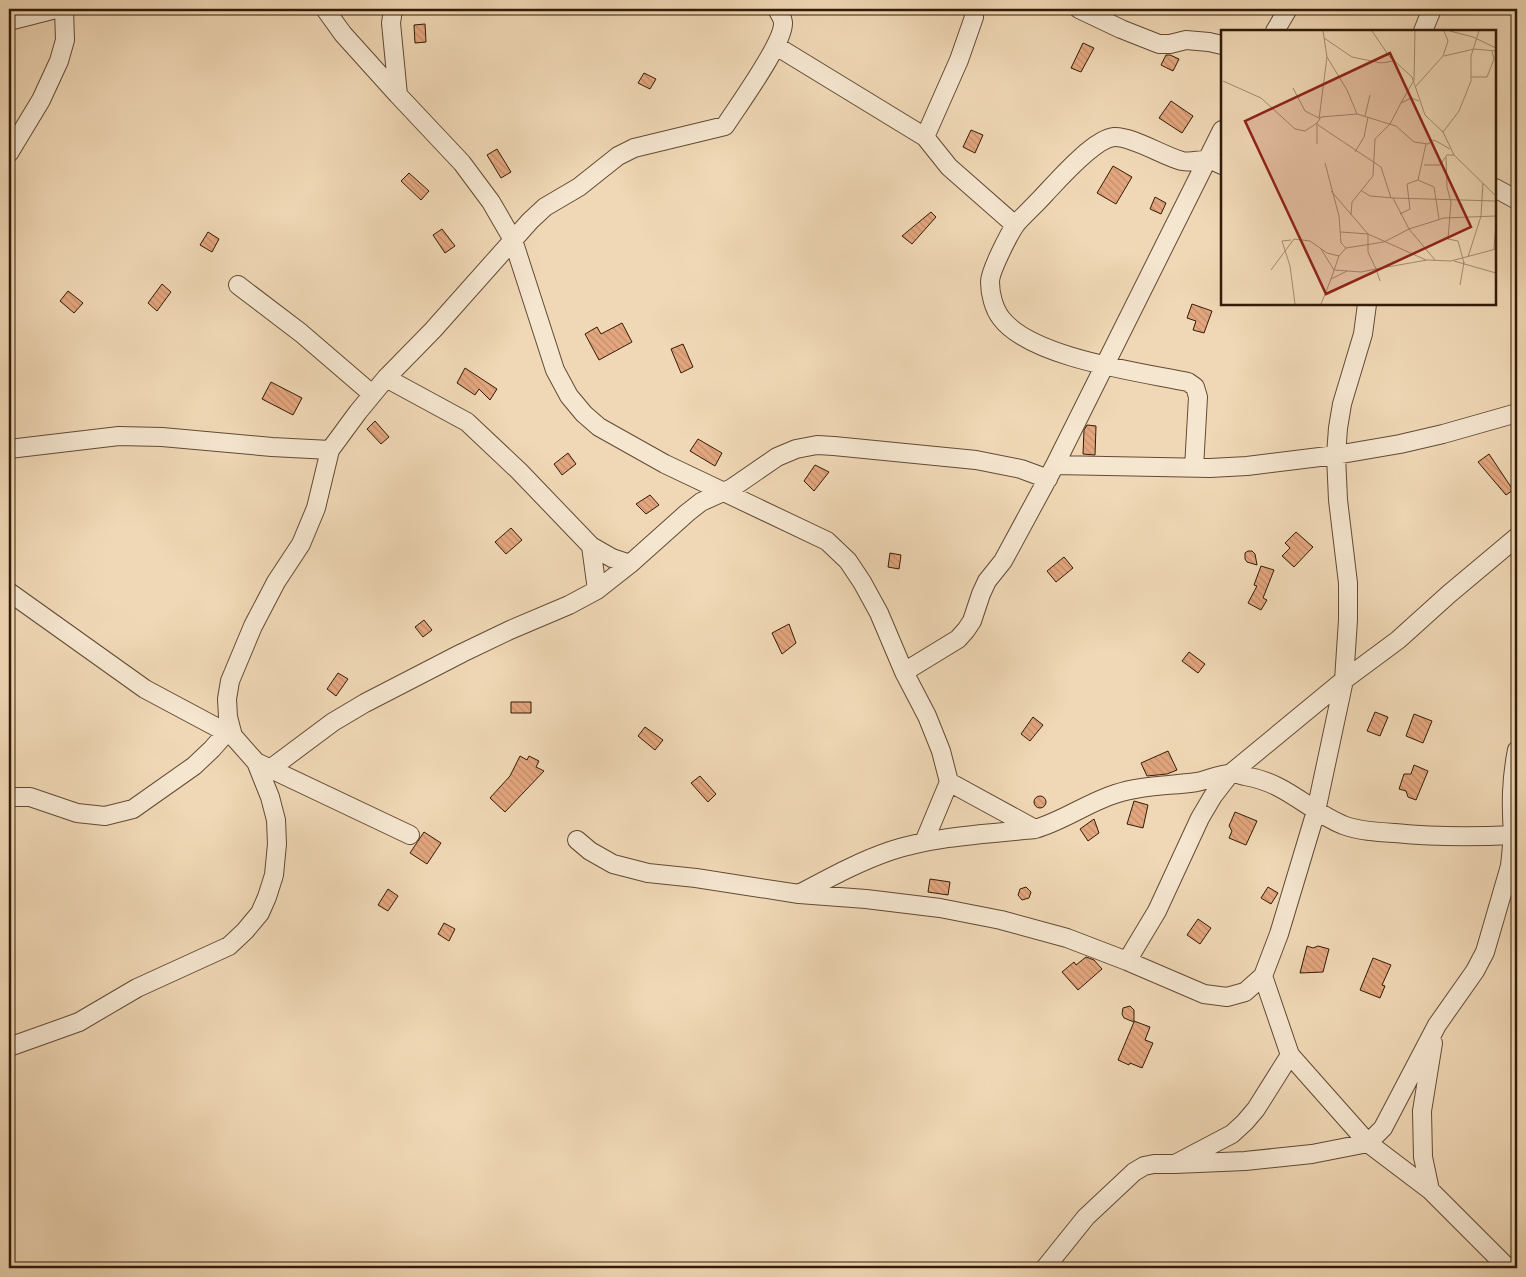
<svg xmlns="http://www.w3.org/2000/svg" width="1526" height="1277" font-family="Cardo,serif">
  <style>
    .building { fill: url(#building-back-hatch); stroke: #321b06 }
    .lines { fill: none; stroke-linecap: round; stroke-linejoin: round }
    .minor-casing { stroke: #624a32; stroke-width: 20 }
    .minor { stroke: #f5e6d0; stroke-width: 18 }
    .inset-road { fill: none; stroke: #a48c70; stroke-width: 1 }
    .view { fill: #8f2418; fill-opacity: 0.15; stroke: #8f2418; stroke-width: 2.5 }
    .inset-edge { fill: none; stroke: #321b06; stroke-width: 2.5 }
  </style>
  <defs>
    <pattern id="building-back-hatch" width="6" height="6" patternUnits="userSpaceOnUse" patternTransform="scale(1.25)"><rect width="6" height="6" fill="#e3a67e"/><path d="M-1 5l2 2M0 0l6 6M5-1l2 2" fill="none" stroke="#c38e6b"/></pattern>
  </defs>
  <rect width="100%" height="100%" fill="#f0d8b6"/>
  <filter id="stains"><feTurbulence type="fractalNoise" baseFrequency=".004" numOctaves="4"/><feColorMatrix values="0 0 0 0 .2 0 0 0 0 .09 0 0 0 0 .02 0 0 0 .5 -.17"/></filter>
  <radialGradient id="worn" r=".72"><stop offset=".6" stop-color="#630" stop-opacity="0"/><stop offset="1" stop-color="#630" stop-opacity=".3"/></radialGradient>
  <path class="building" d="M 425,24 L 426,42 L 415,43 L 414,25 Z
    M 1083,43 L 1094,48 L 1081,72 L 1071,68 Z
    M 1166,55 L 1170,55 L 1179,59 L 1173,71 L 1161,65 Z
    M 644,73 L 656,79 L 650,89 L 638,83 Z
    M 1171,101 L 1193,116 L 1182,133 L 1159,118 Z
    M 971,130 L 983,135 L 975,153 L 963,147 Z
    M 497,149 L 511,172 L 501,178 L 487,155 Z
    M 1113,166 L 1132,177 L 1116,204 L 1097,193 Z
    M 409,173 L 429,191 L 421,200 L 401,181 Z
    M 1155,197 L 1166,203 L 1161,214 L 1150,209 Z
    M 931,212 L 936,217 L 912,244 L 902,236 Z
    M 442,229 L 455,246 L 445,253 L 433,235 Z
    M 208,232 L 219,239 L 212,252 L 200,245 Z
    M 162,284 L 171,292 L 157,311 L 148,303 Z
    M 68,291 L 83,303 L 74,313 L 60,301 Z
    M 1192,304 L 1212,311 L 1204,333 L 1193,330 L 1196,321 L 1187,318 Z
    M 622,323 L 632,342 L 599,360 L 585,334 L 597,327 L 601,334 Z
    M 683,344 L 693,367 L 681,373 L 671,349 Z
    M 465,368 L 497,389 L 490,400 L 479,389 L 475,395 L 457,383 Z
    M 271,382 L 302,398 L 293,415 L 262,399 Z
    M 375,421 L 389,437 L 381,444 L 367,429 Z
    M 1087,425 L 1096,426 L 1095,455 L 1083,454 L 1084,430 Z
    M 698,439 L 722,453 L 715,466 L 690,451 Z
    M 568,453 L 576,464 L 562,475 L 554,464 Z
    M 1489,454 L 1513,490 L 1506,495 L 1478,462 Z
    M 815,465 L 829,472 L 814,491 L 804,481 Z
    M 650,495 L 659,505 L 646,514 L 636,504 Z
    M 511,528 L 522,540 L 506,554 L 495,542 Z
    M 1296,532 L 1313,547 L 1294,567 L 1282,556 L 1290,548 L 1285,543 Z
    M 1248,551 L 1252,551 L 1255,554 L 1257,565 L 1247,562 L 1245,559 L 1245,553 Z
    M 890,553 L 901,555 L 899,569 L 888,567 Z
    M 1064,557 L 1073,568 L 1056,582 L 1047,571 Z
    M 1261,566 L 1274,570 L 1263,598 L 1267,600 L 1261,610 L 1248,603 L 1257,586 L 1254,585 Z
    M 424,620 L 432,630 L 423,637 L 415,627 Z
    M 789,624 L 796,643 L 782,654 L 772,633 Z
    M 1189,652 L 1205,664 L 1198,673 L 1182,661 Z
    M 338,673 L 348,679 L 336,696 L 327,689 Z
    M 511,702 L 531,702 L 531,713 L 511,713 Z
    M 1375,712 L 1388,717 L 1380,736 L 1367,731 Z
    M 1414,714 L 1432,721 L 1423,743 L 1406,736 Z
    M 1033,717 L 1043,725 L 1030,741 L 1021,734 Z
    M 645,727 L 663,740 L 655,750 L 638,736 Z
    M 1168,751 L 1177,770 L 1167,774 L 1147,776 L 1141,763 Z
    M 520,756 L 527,760 L 529,756 L 539,761 L 536,767 L 544,771 L 505,812 L 490,798 L 510,776 Z
    M 1414,765 L 1428,771 L 1416,800 L 1408,797 L 1406,791 L 1399,789 L 1404,774 L 1411,774 Z
    M 700,776 L 716,794 L 708,802 L 691,783 Z
    M1034 802a6 6 0 1 1 12 0a6 6 0 1 1-12 0Z
    M 1134,801 L 1148,805 L 1143,828 L 1127,824 Z
    M 1235,812 L 1257,821 L 1246,845 L 1229,838 L 1232,831 L 1229,826 Z
    M 1094,819 L 1099,833 L 1088,841 L 1080,829 Z
    M 424,832 L 441,843 L 427,864 L 410,853 Z
    M 930,879 L 950,882 L 948,895 L 928,892 Z
    M 1026,887 L 1031,892 L 1029,898 L 1022,900 L 1018,895 L 1020,889 Z
    M 1268,887 L 1278,893 L 1271,904 L 1261,898 Z
    M 388,889 L 398,896 L 388,911 L 378,905 Z
    M 1198,919 L 1211,928 L 1200,944 L 1187,935 Z
    M 444,923 L 455,929 L 449,941 L 438,934 Z
    M 1307,946 L 1313,948 L 1318,946 L 1329,949 L 1323,972 L 1300,973 Z
    M 1086,957 L 1094,960 L 1102,969 L 1078,990 L 1062,972 L 1074,962 L 1076,965 Z
    M 1373,958 L 1391,965 L 1382,985 L 1385,986 L 1380,998 L 1360,990 Z
    M 1130,1006 L 1134,1010 L 1134,1021 L 1150,1027 L 1145,1040 L 1153,1043 L 1142,1068 L 1130,1063 L 1129,1065 L 1118,1060 L 1134,1022 L 1124,1018 L 1122,1014 L 1123,1008 Z"/>
  <g class="lines">
    <defs>
      <path id="minor" d="M 325,9 L 343,34 L 398,95
        M 393,9 L 391,23 L 398,95 L 462,163 L 491,202 L 513,240 L 555,370 L 569,396 L 584,414 L 599,427 L 665,464 L 827,541 L 848,561 L 862,582 L 879,613 L 904,672 L 927,716 L 941,751 L 949,782 L 1035,829
        M 1079,9 L 1121,29 L 1159,44 L 1170,44 L 1186,40 L 1209,42 L 1222,45
        M 9,21 L 56,9
        M 1275,31 L 1288,9
        M 1423,31 L 1432,9
        M 776,46 L 925,137 L 949,167 L 1015,225
        M 925,137 L 959,60 L 974,17 L 973,9
        M 9,153 L 41,100 L 59,61 L 65,40 L 64,9
        M 1495,188 L 1517,200
        M 238,285 L 301,333 L 372,394
        M 386,378 L 467,422 L 519,471 L 591,546 L 597,590
        M 9,449 L 119,436 L 162,437 L 272,447 L 330,450
        M 1055,465 L 1222,130
        M 1194,468 L 1198,397 L 1195,387 L 1188,382 C 1140,372 1031,358 1001,318 C 994,309 990,294 990,282 C 990,271 1009,234 1016,224 C 1025,214 1036,204 1045,194 C 1059,179 1094,139 1114,137 C 1132,136 1163,156 1182,161 C 1193,163 1199,159 1208,160 C 1213,161 1218,163 1222,165
        M 591,546 L 612,558 L 630,564
        M 9,592 L 145,689 L 233,736
        M 904,672 L 958,639 L 966,630 L 972,621 L 981,594 L 987,581 L 1003,561 L 1055,465 L 1210,468 L 1247,466 L 1336,455 L 1400,444 L 1443,434 L 1517,413
        M 270,769 L 333,722 L 365,703 L 462,653 L 510,630 L 569,605 L 597,590 L 630,564 L 687,513 L 701,502 L 732,488 L 777,457 L 796,449 L 817,445 L 834,446 L 976,460 L 1021,469 L 1048,479
        M 9,797 L 30,797 L 77,813 L 105,816 L 133,809 L 194,766 L 212,749 L 226,733
        M 410,835 L 256,762 L 233,736 L 228,717 L 227,699 L 230,681 L 253,626 L 276,582 L 301,544 L 316,508 L 330,450 L 358,412 L 386,378 L 433,330 L 530,221 L 545,207 L 579,187 L 618,156 L 634,148 L 725,126 C 737,107 784,43 783,23 C 783,18 779,13 777,9
        M 577,840 L 590,851 L 613,864 L 648,873 L 696,878 L 799,894 L 866,899 L 940,908 L 1001,920 L 1067,938 L 1127,961 L 1204,994 L 1227,997 L 1245,992 L 1263,976 L 1279,934 L 1316,811 L 1344,680 L 1348,620 L 1348,583 L 1338,500 L 1336,455 L 1338,428 L 1342,404 L 1363,334 L 1367,304
        M 924,842 L 949,782
        M 799,894 C 829,878 858,862 890,851 C 936,836 987,834 1035,829 C 1063,821 1087,803 1115,794 C 1141,785 1170,786 1197,782 C 1208,780 1219,774 1230,774 C 1235,773 1241,775 1245,776 C 1287,783 1307,810 1343,825 C 1359,831 1378,832 1395,833 C 1435,837 1474,837 1513,835 C 1511,803 1511,781 1517,750
        M 1127,961 L 1157,911 L 1200,818 L 1213,796 L 1230,774 L 1344,680 L 1398,640 L 1449,594 L 1517,537
        M 1263,976 L 1290,1055 L 1368,1143 L 1430,1190
        M 1433,1043 L 1422,1111 L 1423,1157 L 1430,1190 L 1508,1268
        M 9,1047 L 79,1022 L 137,988 L 229,946 L 245,931 L 260,913 L 267,897 L 274,875 L 277,844 L 276,820 L 270,797 L 256,762
        M 1175,1164 L 1245,1161 L 1312,1154 L 1368,1143 L 1383,1128 L 1437,1025 L 1475,971 L 1485,952 L 1510,866 L 1513,835 L 1517,836
        M 1045,1268 L 1086,1217 L 1134,1172 L 1144,1166 L 1154,1164 L 1175,1164 L 1232,1134 L 1245,1122 L 1256,1109 L 1290,1055"/>
    </defs>
    <use href="#minor" class="minor-casing"/>
    <use href="#minor" class="minor"/>
  </g>
  <g transform="translate(1221 30)">
    <rect width="275" height="275" fill="#f0d8b6"/>
    <path class="inset-road" d="M 151,1 L 168,26 L 191,47 L 204,85 L 222,102 L 233,125 L 275,166M 229,1 L 252,7 L 275,18M 103,8 L 131,27 L 160,33 L 172,31M 223,26 L 253,19 L 275,21M 106,27 L 126,60 L 136,84M 250,47 L 266,47 L 273,29 L 271,21M 2,51 L 40,68 L 74,99 L 84,101 L 96,93M 195,56 L 222,26 L 227,11 L 223,1M 72,58 L 84,81 L 98,88M 180,73 L 193,50 L 194,1M 144,86 L 149,65M 98,89 L 106,27 L 102,1M 97,95 L 160,137 L 170,168M 222,102 L 238,81 L 250,51 L 250,26 L 258,1M 96,114 L 96,93 L 100,87 L 136,84 L 175,96 L 193,112 L 207,114 L 213,110 L 229,119M 134,122 L 143,107 L 147,87M 225,127 L 226,157 L 230,172 L 227,209 L 237,211 L 243,233M 104,133 L 118,186 L 120,213 L 125,218M 203,135 L 219,135 L 226,125 L 233,125M 197,150 L 205,114M 110,161 L 147,204 L 147,222 L 155,239 L 206,230 L 230,231 L 275,219M 141,161 L 149,166 L 172,168 L 188,199 L 214,230M 172,168 L 275,171M 179,184 L 189,179 L 186,154 L 197,150 L 213,157 L 218,189M 130,185 L 131,172 L 152,146 L 154,109 L 169,94 L 180,73 L 190,68 L 198,71M 120,202 L 147,204 L 205,230M 70,210 L 61,211 L 69,236 L 74,274M 100,219 L 113,240 L 140,242 L 155,239 L 159,251M 273,219 L 275,194M 247,227 L 260,186 L 262,153M 233,231 L 275,243M 50,240 L 73,209 L 89,211 L 106,223 L 118,226M 110,249 L 118,226 L 125,218 L 163,212 L 188,199 L 223,188 L 275,186M 239,255 L 243,232M 100,274 L 110,249 L 126,241"/>
    <path class="view" d="M 169,23 L 250,197 L 105,264 L 24,91 Z"/>
    <rect width="275" height="275" class="inset-edge"/>
  </g>
  <rect width="1526" height="1277" fill="none" stroke="#f0d8b6" stroke-width="30"/>
  <rect x="10" y="10" width="1506" height="1257" fill="none" stroke="#321b06" stroke-width="2.5"/>
  <rect x="15" y="15" width="1496" height="1247" fill="none" stroke="#321b06"/>
  <rect width="100%" height="100%" filter="url(#stains)"/>
  <rect width="100%" height="100%" fill="url(#worn)"/>
</svg>
